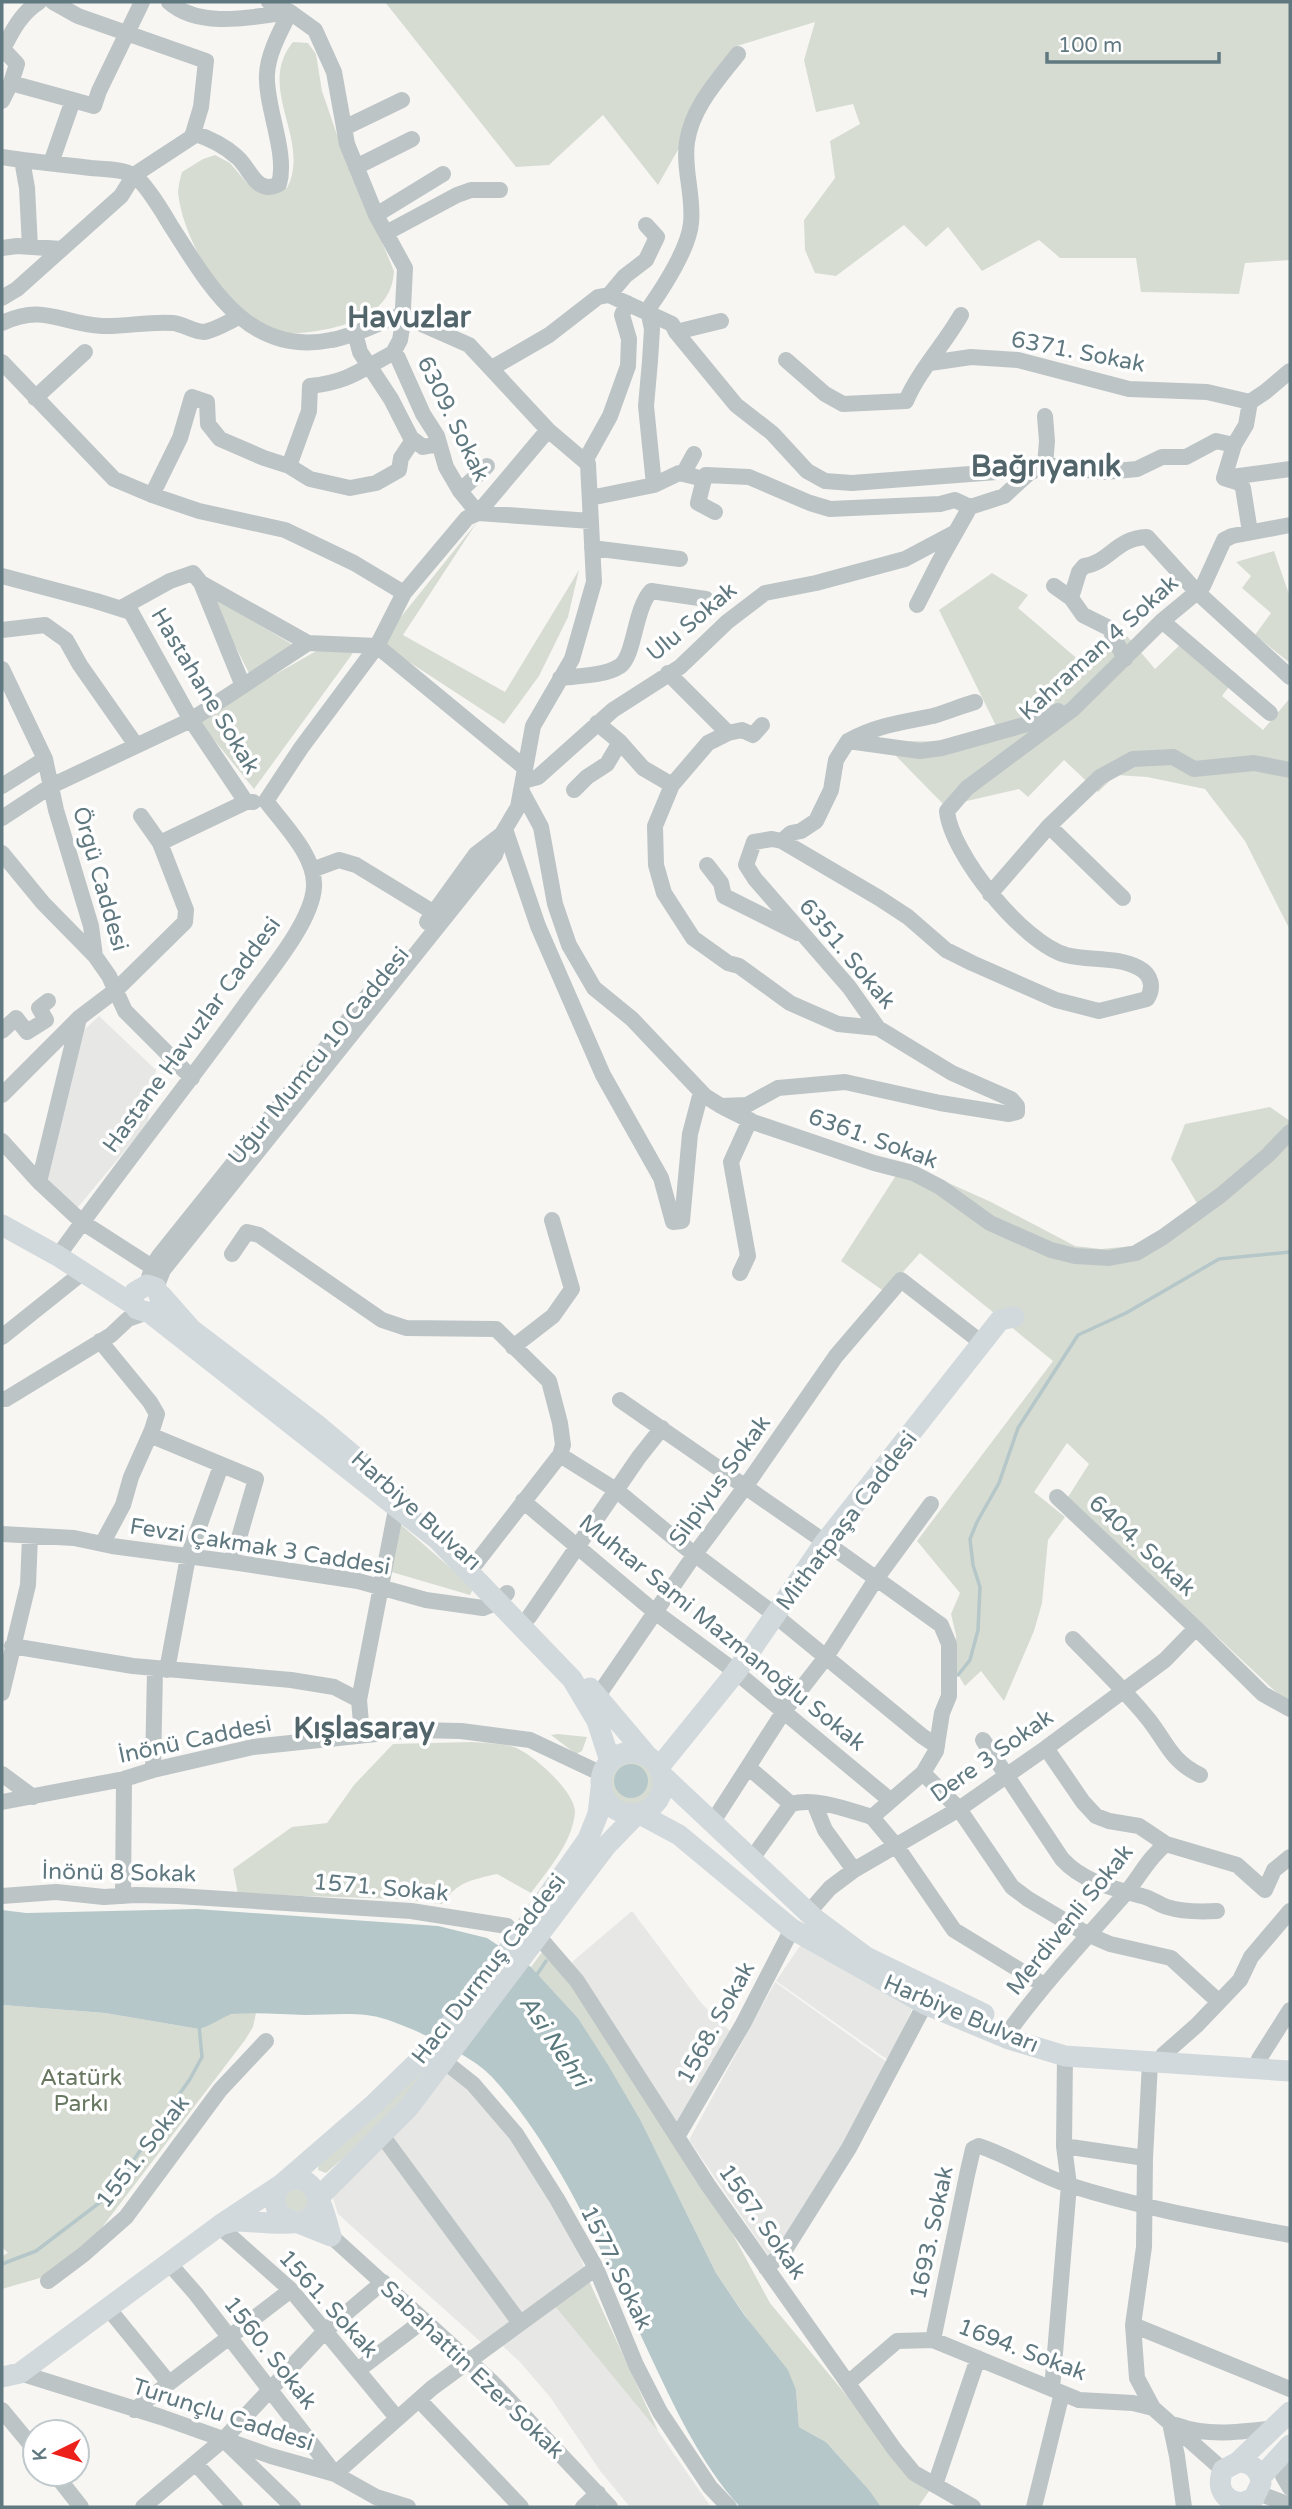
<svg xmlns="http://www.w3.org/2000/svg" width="1292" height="2509" font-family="'Varela Round',sans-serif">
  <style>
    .built { fill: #e7e8e6 }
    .green { fill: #d7dcd2 }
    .water { fill: #b5c7c9 }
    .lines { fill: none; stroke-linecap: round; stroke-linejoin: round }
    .stream { stroke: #b5c7c9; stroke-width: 3.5 }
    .minor { stroke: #bdc4c6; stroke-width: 16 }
    .major { stroke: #d2d9dc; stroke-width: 21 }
    .labels { text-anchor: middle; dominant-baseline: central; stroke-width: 7; stroke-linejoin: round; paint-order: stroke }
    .street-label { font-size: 23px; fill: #607980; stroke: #fff }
    .park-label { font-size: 23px; fill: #68775f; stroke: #fff }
    .water-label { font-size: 24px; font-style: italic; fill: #5a797c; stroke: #fff }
    .district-label { font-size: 30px; font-weight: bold; fill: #52656a; stroke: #fff }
  </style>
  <rect width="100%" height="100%" fill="#f7f6f3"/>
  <path class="built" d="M 99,1016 L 156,1070 L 148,1121 L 138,1135 L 78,1207 L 45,1184 L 81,1033 Z
    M 632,1911 L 702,2004 L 731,2032 L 676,2125 L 572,1962 Z
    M 804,1940 L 915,2003 L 888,2060 L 776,1981 Z
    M 775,1982 L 891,2065 L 772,2261 L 689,2140 Z
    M 445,2070 L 482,2100 L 515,2144 L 555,2208 L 580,2256 L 589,2281 L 651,2421 L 711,2507 L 630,2507 L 601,2472 L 550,2397 L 520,2362 L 493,2337 L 483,2344 L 338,2214 L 333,2199 L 338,2181 Z"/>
  <path class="green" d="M 385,2 L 1290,2 L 1290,260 L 1245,263 L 1239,294 L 1141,292 L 1136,258 L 1060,258 L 1039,240 L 982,271 L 948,227 L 926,247 L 904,225 L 836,276 L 815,273 L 805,250 L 804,220 L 835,178 L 830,141 L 860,124 L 853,104 L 816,112 L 804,60 L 815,22 L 737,46 L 658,185 L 603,115 L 549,165 L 516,167 Z
    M 293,42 L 308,43 L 316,54 L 322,91 L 336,132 L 394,271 C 392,313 352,325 317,331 C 304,333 286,335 274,330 C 226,311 184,244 178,193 C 178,187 180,179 182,172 L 203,159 L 215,155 L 230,163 L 247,183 L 271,189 L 287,188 C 312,140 255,88 293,42 Z
    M 477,522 L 403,635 L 505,692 L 579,570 L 568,617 L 539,676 L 504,724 L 380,643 Z
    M 1274,551 L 1290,597 L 1290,663 L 1255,635 L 1271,613 L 1242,588 L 1251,576 L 1236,562 Z
    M 992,573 L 1028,595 L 1018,608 L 1087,667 L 1122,630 L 1155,669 L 1187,638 L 1238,675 L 1222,696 L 1263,730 L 1290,698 L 1290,930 L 1245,841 L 1205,789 L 1147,777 L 1116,775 L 1098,792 L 1064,760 L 1028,797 L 1019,789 L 945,806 L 896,756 L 899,741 L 987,742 L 1001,736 L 939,610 Z
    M 209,595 L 295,646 L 250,675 Z
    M 325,646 L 353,653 L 254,789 L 197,719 Z
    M 1270,1107 L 1290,1121 L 1290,1705 L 1068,1497 L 1089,1464 L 1067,1443 L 1034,1492 L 1065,1517 L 1048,1540 L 1042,1603 L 1034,1631 L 1004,1701 L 981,1671 L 965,1686 L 957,1673 L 956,1635 L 951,1614 L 960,1593 L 917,1541 L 1053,1361 L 920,1253 L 885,1292 L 841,1261 L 904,1163 L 991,1202 L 1075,1246 L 1101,1249 L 1133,1246 L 1164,1231 L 1198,1205 L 1171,1159 L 1185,1124 Z
    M 398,1522 L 470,1585 L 472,1591 L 470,1595 L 388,1571 Z
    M 558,1734 L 587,1737 L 582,1751 L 576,1754 L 551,1735 Z
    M 471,1742 C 484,1743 501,1743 514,1747 C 533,1754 576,1792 575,1813 C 572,1843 548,1870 531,1893 L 497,1874 C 471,1880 457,1882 442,1904 L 400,1899 L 238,1894 L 233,1869 L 292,1827 L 327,1823 L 354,1785 L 393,1744 Z
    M607 1781a24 24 0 1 1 48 0a24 24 0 1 1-48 0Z
    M 548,1944 L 703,2179 L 770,2303 L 867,2420 L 932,2487 L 918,2507 L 881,2507 L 870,2491 L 826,2442 L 799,2427 L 796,2390 L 716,2273 L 641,2121 L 578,2018 L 531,1967 Z
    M 2,2005 L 105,2013 L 199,2029 C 208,2027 212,2022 220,2018 C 231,2013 243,2012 256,2013 L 253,2027 L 245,2040 L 97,2234 L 69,2259 L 40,2278 L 2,2289 L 2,2256 L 8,2253 L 2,2247 Z
    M 432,2059 L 412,2092 L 371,2134 L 326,2173 L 318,2170 L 319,2164 Z
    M 295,2185 L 312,2198 L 302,2213 L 285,2207 L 285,2193 Z
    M 589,2281 L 658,2431 L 555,2306 Z"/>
  <path class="water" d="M614 1781a17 17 0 1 1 34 0a17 17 0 1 1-34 0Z
    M 197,1909 L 438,1926 L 487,1938 L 531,1967 L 578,2018 L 608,2065 L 641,2121 L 716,2273 L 745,2316 L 788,2370 L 796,2390 L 799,2427 L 826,2442 L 870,2491 L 881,2507 L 740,2507 C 700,2463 674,2406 649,2353 C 607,2263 559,2150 492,2077 C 472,2055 413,2028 385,2019 C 361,2011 331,2015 306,2015 C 281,2014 256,2012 232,2014 C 220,2018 211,2026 199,2029 L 105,2013 L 2,2005 L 2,1910 L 26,1913 Z"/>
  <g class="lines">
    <path class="stream" d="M 958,1675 L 970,1660 L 978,1630 L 980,1587 L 973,1565 L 970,1539 L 977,1522 L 999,1483 L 1018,1428 L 1078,1335 L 1126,1313 L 1219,1259 L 1290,1252
      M 536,1976 L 546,1961
      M 2,2264 L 36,2251 L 103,2200 L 119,2181 L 190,2079 L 202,2057 L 199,2025"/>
    <path class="minor" d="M 169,2 C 199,29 253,17 290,12
      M 269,2 L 290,12 L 315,30 L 334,72 L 347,144 L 376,215 L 405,268 L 402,328 L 400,340 L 393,353 L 398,358 L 423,414 L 437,436 L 446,467 L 460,491 L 478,513 L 591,521
      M 11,83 L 73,100
      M 2,101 L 11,83 L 17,64 L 3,49 C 12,31 22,12 39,2
      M 344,128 L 402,100
      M 193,133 C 209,138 224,145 237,157 C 251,169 256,196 279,184 C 288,153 265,106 267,74 C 268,53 281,30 290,12
      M 2,157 C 31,162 61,164 91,168 C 104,169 122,169 133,175 C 144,181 164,214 171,226 C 209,285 248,357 331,340 C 355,336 377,323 401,315 L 469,345 L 548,430 L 588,464 L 594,582 L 572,659 L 533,726 L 518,807 L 502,834 L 495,855 L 163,1270 L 156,1288
      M 22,160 L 27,188 L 30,247
      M 51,163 L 73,100 L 94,106 L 99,91 L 142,2
      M 356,167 L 412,139
      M 376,215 L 443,174
      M 386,233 L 457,195 L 471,190 L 500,190
      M 2,248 L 17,246 L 62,249
      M 609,295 L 625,276 L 646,260 L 657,237 L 646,225
      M 2,298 L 17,289 L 121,196 L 134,175 L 192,137 L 201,107 L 206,61 L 78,16 L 53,2
      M 2,323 C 44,303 61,324 102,326 C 125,327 149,321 173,323 C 183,324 194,332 204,332 C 216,330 228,322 239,317
      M 676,332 L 721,321
      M 355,333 L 360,352 L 391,399 L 411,438 L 423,447 L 439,444
      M 786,360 L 825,394 L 843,404 L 906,401 C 920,369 944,345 961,315
      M 2,362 L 114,479 L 152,495 L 199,511 L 285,530 L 354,563 L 404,593
      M 930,363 L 971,357 L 1018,360 L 1129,389 L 1207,392 L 1250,402 L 1265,392 L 1290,371
      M 492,368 L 549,335 L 598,297 L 609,295 L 672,324 L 676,332 L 736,405 L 772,433 L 807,471 L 825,481 L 852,483 L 1010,471 L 1029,473
      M 35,398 L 85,352
      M 1250,402 L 1246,425 L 1234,445 L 1224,478 L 1290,469
      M 585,461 L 610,416 L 628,366 L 629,339 L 622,315 L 627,303
      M 1045,465 L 1047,441 L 1045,416
      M 289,466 L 309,411 L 310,386 C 349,382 360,370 393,353
      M 683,474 L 694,454
      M 1224,478 L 1240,483 L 1243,488 L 1250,532
      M 704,479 L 698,503 L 715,512
      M 654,485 L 646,406 L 650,361 L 652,329 L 649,315 L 651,305 C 665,285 689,247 691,223 C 694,196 683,169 687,142 C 692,107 718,80 738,54
      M 460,491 L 487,466
      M 152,495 L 180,438 L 192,397 L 207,402 L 208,424 L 220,439 L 264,458 L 289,466 L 310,479 L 350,488 L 376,483 L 399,470 L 401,458 L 413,440
      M 590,498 L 654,485 L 679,473 L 704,479 L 706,475 L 749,477 L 810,503 L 830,509 L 940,504 L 955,500 L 970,507 L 1004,496 L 1029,473 L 1045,465 L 1105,472 L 1137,469 L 1162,457 L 1186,457 L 1216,441 L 1234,445
      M 592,548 L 680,559
      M 2,576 L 96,601 L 131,612 L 191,720 L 246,802
      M 201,583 L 243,686
      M 1054,586 L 1071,598 L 1083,615 L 1109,628 L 1125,659
      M 1071,598 L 1079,572 L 1084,566 C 1109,563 1116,538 1147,537 L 1197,592 L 1290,677
      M 917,605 L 940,560 L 970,507
      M 121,608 L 170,581 L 193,573 L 201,583 L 308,643 L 377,646
      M 1162,621 L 1270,713
      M 2,630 L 45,625 L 66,640 L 80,665 L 136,745
      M 377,646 L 525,768
      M 2,669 L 45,759 L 56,810 L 91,926 L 95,956 L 109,976 L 125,1011 L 192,1078
      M 668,673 L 728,733 L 742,730 L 753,735 L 762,725
      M 560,678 C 578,676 605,676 620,666 C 635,655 634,610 651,591 L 706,599
      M 597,723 L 620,742 L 643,768 L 672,785
      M 728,733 L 708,743 L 672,785 L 655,826 L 656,865 L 664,893 L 693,938 L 728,963 L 739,966 L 790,1003 L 838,1024 L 878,1028
      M 848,741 C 875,726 902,722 933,716 C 947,712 961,706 975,702
      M 523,781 L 538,777 L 613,710 L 680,667 L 727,622 L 765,593 L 816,583 L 905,559 L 954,533
      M 2,786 L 45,759
      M 521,790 L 541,827 L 555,904 L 569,945 L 594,988 L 632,1019 L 705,1096 L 721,1106 L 747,1105 L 778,1088 L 845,1082 L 940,1103 L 1009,1114 L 1017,1112 L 1017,1106 L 1011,1099 L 952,1073 L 878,1028 L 849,987 L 755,879 L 746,865 L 754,842 L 772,839 L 782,841 L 879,898 L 908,917 L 946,950 L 972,963 L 1056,1000 L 1099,1011 L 1147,999 C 1154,988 1152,975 1139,968 C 1116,956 1090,961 1066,955 C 1023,943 951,854 947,811 L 967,788 L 1073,709 L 1162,621 L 1197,592 L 1203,586 L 1224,540 L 1232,536 L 1290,525
      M 574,790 L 587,777 L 607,764 L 620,742
      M 2,818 L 51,786 L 191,720 L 308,643
      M 1049,826 L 1123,898
      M 505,829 L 538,926 L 603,1075 L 661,1178 L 673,1222 L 682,1221 L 690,1134 L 701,1092
      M 782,841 L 791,833 L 801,831 L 816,821 L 831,790 L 836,760 L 848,741 L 920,751 L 942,748 L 1031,723 L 1058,711
      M 160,843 L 246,802 L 253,802
      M 2,853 L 43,903 L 95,956
      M 707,865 L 721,883 L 724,896 L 798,933
      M 312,870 L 339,860 L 356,865 L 441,917
      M 990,894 L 1049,826 L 1100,777 L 1133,759 L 1173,757 L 1194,769 L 1254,763 L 1290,770
      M 427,922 L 476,854 L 502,834
      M 2,1031 L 16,1018 L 27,1032 L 46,1020 L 39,1008 L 48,1001
      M 2,1095 L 79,1018 L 116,990 L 185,922 L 186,910 L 160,843 L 141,816
      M 723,1107 L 753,1122 L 874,1163 L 913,1173 L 940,1187 L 990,1223 L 1051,1250 L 1075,1256 L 1109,1258 L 1136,1253 L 1163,1237 L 1221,1195 L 1268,1155 L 1290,1132
      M 2,1141 L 39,1182 L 82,1222 L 152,1267 L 160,1269
      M 39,1182 L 79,1018
      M 232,1254 L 247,1232 L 259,1235 L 382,1320 L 406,1328 L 496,1329 L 549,1381 L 560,1423 L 563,1445 L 560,1455 L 476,1563
      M 58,1256 C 119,1170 186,1087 248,1001 C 268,973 312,922 314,887 C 316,856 283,824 266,801 L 301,748 L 377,646 L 404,593 L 467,518 L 478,513 L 548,430
      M 740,1273 L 748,1256 L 731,1162 L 750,1120
      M 147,1285 L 152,1267 L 159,1256 L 373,989
      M 2,1337 L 82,1273
      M 100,1341 L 150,1402 L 157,1414 L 152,1430 L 131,1477 L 123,1505 L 102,1544
      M 513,1347 L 553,1316 L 572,1289 L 552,1220
      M 2,1399 L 6,1399 L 111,1335 L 128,1319 L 145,1313
      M 620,1400 L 825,1542 L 941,1625 L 949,1644 L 949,1696 L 942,1713 L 936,1751 L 923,1773 L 872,1817
      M 150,1435 L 256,1479 L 232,1562
      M 560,1455 L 616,1490 L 685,1547 L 766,1608 L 922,1736 L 937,1746
      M 1057,1497 L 1196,1628 L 1263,1694 L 1290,1709
      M 523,1501 L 655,1612 L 736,1672 L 890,1800
      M 2,1534 L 74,1538 L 112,1546 L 232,1562 L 358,1581 L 426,1600 L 483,1608 L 498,1602 L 507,1593
      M 529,1617 L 639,1457 L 662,1428
      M 1073,1639 C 1098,1665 1126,1691 1149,1720 C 1167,1743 1171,1761 1200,1775
      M 12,1646 L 133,1666 L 291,1680 L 334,1687 L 359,1700
      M 167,1670 L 188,1557 L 221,1466
      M 2,1693 L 28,1585 L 30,1536
      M 597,1697 L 695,1554 L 745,1487 L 836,1356 L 901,1280 L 982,1343
      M 362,1735 L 359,1700 L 399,1494
      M 983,1740 L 1062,1859 C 1083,1882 1112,1888 1142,1896 C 1151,1898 1158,1904 1167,1907 C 1183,1912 1200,1912 1217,1911
      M 1046,1748 L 1083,1802 L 1096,1816 L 1109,1821 L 1139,1826 L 1166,1844 L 1237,1865 L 1265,1890 L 1274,1870 L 1290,1857
      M 748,1767 L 791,1804
      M 153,1770 L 155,1669
      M 923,1773 L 959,1809 L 1012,1887 L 1028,1899 L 1087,1934 L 1110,1944 L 1171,1958 L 1219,2002
      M 2,1774 L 33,1797
      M 2,1802 L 124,1779 L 153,1770 L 253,1747 L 414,1730 L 461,1731 L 530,1740 L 602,1774
      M 814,1803 L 825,1830 L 854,1870
      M 872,1817 L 897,1847 L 954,1930 L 1044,1985
      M 712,1823 L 784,1711 L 826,1657 L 876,1579 L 931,1504
      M 751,1860 L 791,1804 C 816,1797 848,1810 872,1817
      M 2,1896 L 56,1892 L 104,1897 L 136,1895 L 177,1896 L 411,1911 L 507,1926 L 518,1938
      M 123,1896 L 124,1779
      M 808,1913 L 830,1888 L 854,1870 L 959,1809 L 1046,1748 L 1165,1660 L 1196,1628
      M 539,1937 L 577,1981 L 708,2185 L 895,2450 L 914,2473 L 973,2507
      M 1012,2027 C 1047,1980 1086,1938 1125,1894 C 1139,1878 1148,1858 1166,1844
      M 1163,2055 L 1197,2025 L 1240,1980 L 1251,1957 L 1290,1911
      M 1259,2059 L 1290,2010
      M 444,2061 L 473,2084 L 516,2134 L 557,2199 L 596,2268 L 636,2365 L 660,2412 L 710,2487 L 729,2507
      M 1150,2063 L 1145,2158 L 1144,2247 L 1133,2325 L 1137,2378 L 1153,2408 L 1223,2470
      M 381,2134 L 520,2323
      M 677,2137 L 743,2024 L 792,1929
      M 1064,2146 L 1145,2158
      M 219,2226 L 291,2290 L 397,2418
      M 331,2236 L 493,2383 L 610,2507
      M 168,2262 L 196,2294 L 335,2474 L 432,2388 L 596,2268
      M 766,2268 L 783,2253 L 849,2148 L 925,2004
      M 48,2281 L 84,2254 L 126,2217 L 220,2090 L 266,2041
      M 108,2308 L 169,2383
      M 1133,2325 L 1290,2389
      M 933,2340 L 967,2175 L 973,2149 L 979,2146 C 1010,2156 1038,2175 1069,2185 C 1141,2208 1215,2221 1290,2235
      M 358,2370 L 424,2320
      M 20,2373 L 161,2417 L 271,2456 L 335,2474 L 376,2497 L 408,2507
      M 848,2383 L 897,2341 L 933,2340 L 1079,2400 L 1133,2403 L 1153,2408
      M 1052,2389 L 1069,2185 L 1064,2146 L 1065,2056
      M 419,2400 L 521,2507
      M 2,2410 L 35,2450
      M 134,2410 L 291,2290
      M 1170,2423 L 1177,2456 L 1184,2507
      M 1176,2425 C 1208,2437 1241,2432 1274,2428
      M 227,2443 L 293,2507
      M 1290,2447 L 1283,2476 L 1290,2488
      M 196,2464 L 235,2507
      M 55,2474 L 81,2507
      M 935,2485 L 978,2358
      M 1258,2493 L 1290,2505
      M 143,2507 L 224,2439 L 325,2331 L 383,2282
      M 583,2507 L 598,2493
      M 1034,2507 L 1062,2393"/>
    <path class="major" d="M 2,1225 L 58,1256 L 134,1305
      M 161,1295 L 191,1329 L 316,1424 L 361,1462
      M 150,1313 L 158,1309 L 161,1300 L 156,1288 L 147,1285 L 135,1292 L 133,1301 L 137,1309 L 150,1313 L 437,1539 L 572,1679 L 597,1721 L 610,1761
      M 590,1688 L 645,1753
      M601 1783a31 31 0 1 1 62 0a31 31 0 1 1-62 0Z
      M 660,1766 L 736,1672 L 825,1542 L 1000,1320 L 1014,1317
      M 663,1776 L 815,1919 L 866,1957 L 984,2014
      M 640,1814 L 679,1835 L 792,1929 L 925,2004 L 1009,2039 L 1065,2056 L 1290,2071
      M 224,2224 L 234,2221 C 250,2221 291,2226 304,2221 C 314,2217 318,2208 318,2198 L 409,2107 L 606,1846 L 637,1814
      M 2,2377 L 20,2373 L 219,2226 L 220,2225 L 282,2184 C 316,2163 324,2214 331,2236 L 281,2216 C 273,2205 273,2195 282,2184 L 372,2106 L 432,2048 L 518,1938 L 588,1839 L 598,1814 L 601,1788
      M 1238,2462 L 1290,2412
      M 1260,2478 L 1290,2445
      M 1239,2507 L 1242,2503 L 1254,2498 L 1261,2483 C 1260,2470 1251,2462 1238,2462 L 1223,2470 C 1216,2487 1223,2501 1242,2503"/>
  </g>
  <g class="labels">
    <g class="street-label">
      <text transform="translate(1078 352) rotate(11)">6371. Sokak</text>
      <text transform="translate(453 419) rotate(64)">6309. Sokak</text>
      <text transform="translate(692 622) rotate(-40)">Ulu Sokak</text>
      <text transform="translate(1099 648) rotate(-42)">Kahraman 4 Sokak</text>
      <text transform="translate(205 691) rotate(59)">Hastahane Sokak</text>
      <text transform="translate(100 879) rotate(74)">Örgü Caddesi</text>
      <text transform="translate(847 954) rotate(50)">6351. Sokak</text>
      <text transform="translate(192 1035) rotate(-54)">Hastane Havuzlar Caddesi</text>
      <text transform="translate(319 1056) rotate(-51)">Uğur Mumcu 10 Caddesi</text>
      <text transform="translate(873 1139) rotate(20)">6361. Sokak</text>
      <text transform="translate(720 1481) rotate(-54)">Silpiyus Sokak</text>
      <text transform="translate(416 1511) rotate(42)">Harbiye Bulvarı</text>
      <text transform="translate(847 1521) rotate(-53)">Mithatpaşa Caddesi</text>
      <text transform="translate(1142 1546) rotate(43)">6404. Sokak</text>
      <text transform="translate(260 1547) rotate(9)">Fevzi Çakmak 3 Caddesi</text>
      <text transform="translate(722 1633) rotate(39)">Muhtar Sami Mazmanoğlu Sokak</text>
      <text transform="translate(195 1740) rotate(-12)">İnönü Caddesi</text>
      <text transform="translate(992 1756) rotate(-35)">Dere 3 Sokak</text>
      <text transform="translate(119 1873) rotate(1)">İnönü 8 Sokak</text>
      <text transform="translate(381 1888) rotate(5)">1571. Sokak</text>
      <text transform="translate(1070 1920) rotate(-51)">Merdivenli Sokak</text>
      <text transform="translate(489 1969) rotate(-52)">Hacı Durmuş Caddesi</text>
      <text transform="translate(961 2014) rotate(23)">Harbiye Bulvarı</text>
      <text transform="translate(716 2023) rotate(-61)">1568. Sokak</text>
      <text transform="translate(143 2152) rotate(-52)">1551. Sokak</text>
      <text transform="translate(762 2222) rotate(55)">1567. Sokak</text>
      <text transform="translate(932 2233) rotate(-78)">1693. Sokak</text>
      <text transform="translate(616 2268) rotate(64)">1577. Sokak</text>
      <text transform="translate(328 2304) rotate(48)">1561. Sokak</text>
      <text transform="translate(1022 2350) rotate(21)">1694. Sokak</text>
      <text transform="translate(270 2353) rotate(52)">1560. Sokak</text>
      <text transform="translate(472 2370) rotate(44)">Sabahattin Ezer Sokak</text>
      <text transform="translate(223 2415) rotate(18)">Turunçlu Caddesi</text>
    </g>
    <g class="park-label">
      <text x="81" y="2078">Atatürk<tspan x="81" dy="26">Parkı</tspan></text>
    </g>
    <g class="water-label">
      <text transform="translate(554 2041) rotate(56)">Asi Nehri</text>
    </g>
    <g class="district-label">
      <text x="409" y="317">Havuzlar</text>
      <text x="1046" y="466">Bağrıyanık</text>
      <text x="364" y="1728">Kışlasaray</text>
    </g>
  </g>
  <rect width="1292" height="2509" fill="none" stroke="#607980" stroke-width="7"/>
  <g transform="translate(56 2453) rotate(265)"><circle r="33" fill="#ffffff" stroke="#bfc9cc" stroke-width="2"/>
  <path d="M0-5L12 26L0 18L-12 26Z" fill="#ed211c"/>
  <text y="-10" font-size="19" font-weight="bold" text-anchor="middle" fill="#607980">K</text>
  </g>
  <path d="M1047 52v10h172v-10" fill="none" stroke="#607980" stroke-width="3.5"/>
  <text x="1058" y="52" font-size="21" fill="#607980" stroke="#ffffff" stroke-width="5" paint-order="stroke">100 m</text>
</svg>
